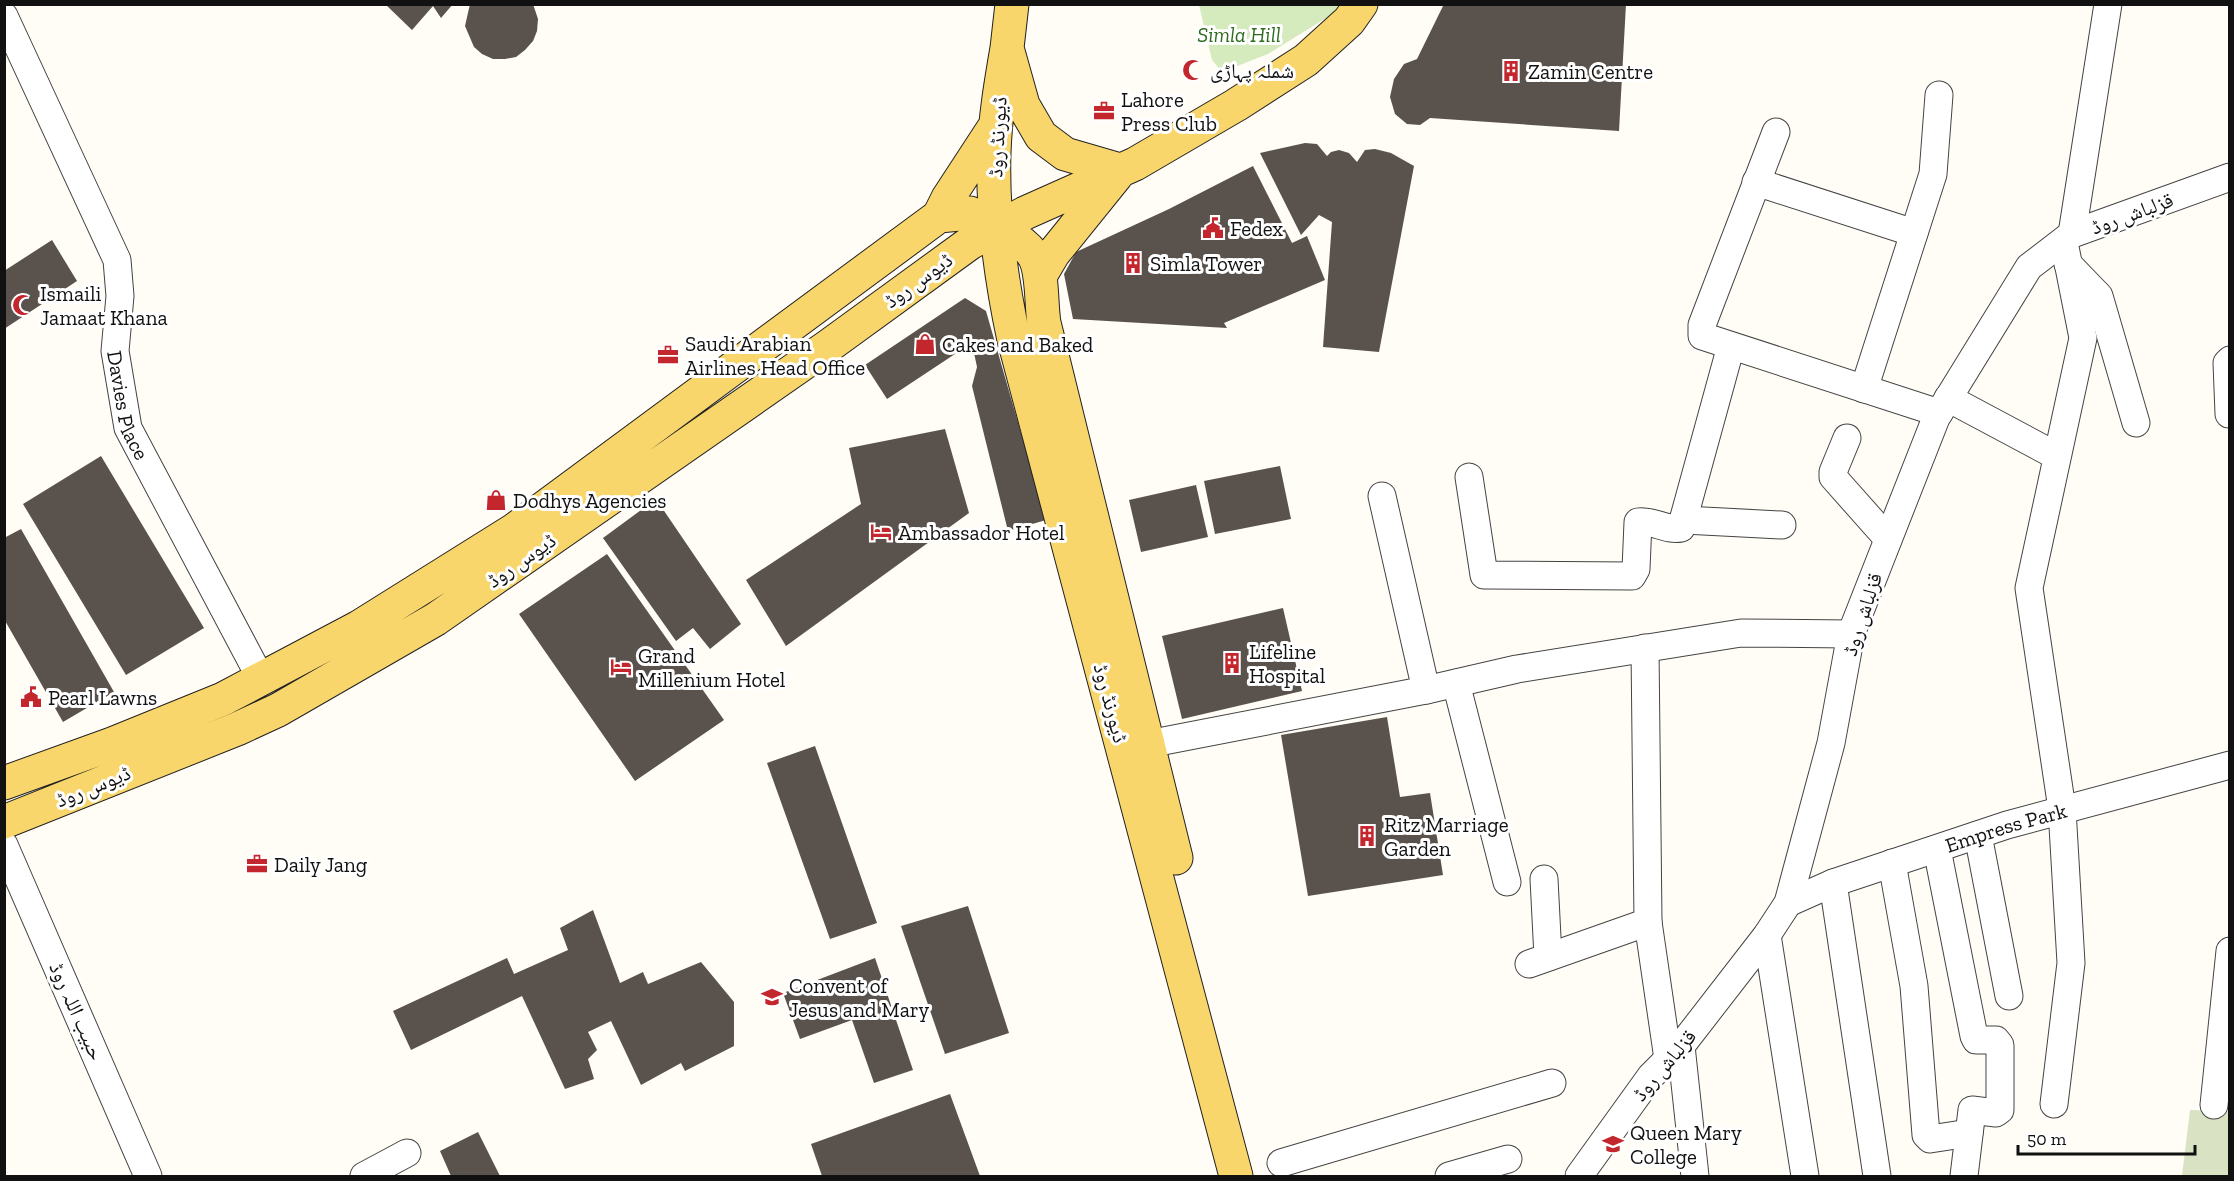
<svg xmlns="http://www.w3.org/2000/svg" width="2234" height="1181" font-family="'Zilla Slab','Noto Naskh Arabic',serif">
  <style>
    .green { fill: #d5ebbd }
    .cemetery { fill: #d9e3c4 }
    .building { fill: #5a524d }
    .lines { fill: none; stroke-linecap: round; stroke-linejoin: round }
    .minor-casing { stroke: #444; stroke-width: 29 }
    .major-casing { stroke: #222; stroke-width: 35 }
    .minor { stroke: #fff; stroke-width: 27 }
    .major { stroke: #f9d66b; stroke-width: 33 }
    .labels { text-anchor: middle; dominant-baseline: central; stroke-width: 6; stroke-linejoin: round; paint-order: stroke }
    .park-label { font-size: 21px; font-style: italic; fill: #2f6b1f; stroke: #fff }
    .poi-label { font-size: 21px; fill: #111; stroke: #fff; text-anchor: start }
    .street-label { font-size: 21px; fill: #111; stroke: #fff }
  </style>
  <rect width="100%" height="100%" fill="#fffdf5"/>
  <path class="green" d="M 1199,5 L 1342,5 L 1336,12 L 1268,54 L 1222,72 L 1212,60 Z"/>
  <path class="cemetery" d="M 2190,1110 L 2229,1111 L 2229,1176 L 2182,1176 Z"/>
  <path class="building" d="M 385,4 L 453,4 L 441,18 L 433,6 L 412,30 Z
    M 470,4 L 533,4 L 538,19 L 537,31 L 533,41 L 525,50 L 516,57 L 505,59 L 493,59 L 482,54 L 474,47 L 465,26 Z
    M 1444,4 L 1626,4 L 1619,131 L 1430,118 L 1420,125 L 1407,124 L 1395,114 L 1390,97 L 1394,79 L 1404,64 L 1417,59 Z
    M 1305,143 L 1317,144 L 1327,156 L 1331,152 L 1339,150 L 1349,153 L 1357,162 L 1365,150 L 1375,149 L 1391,153 L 1414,166 L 1379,352 L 1323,347 L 1332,222 L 1319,215 L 1301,235 L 1260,153 Z
    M 1253,166 L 1292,243 L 1307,236 L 1325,280 L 1224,323 L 1227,328 L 1073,319 L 1064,274 L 1076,252 L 1169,209 Z
    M 52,240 L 77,281 L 4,329 L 4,271 Z
    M 965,298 L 986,311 L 1046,520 L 1008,531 L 972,386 L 977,367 L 973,348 L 958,352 L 887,399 L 865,365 Z
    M 945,429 L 969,513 L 786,646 L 746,580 L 861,504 L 849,448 Z
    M 101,456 L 204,628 L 126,675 L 23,504 Z
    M 1280,466 L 1291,519 L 1215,534 L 1204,481 Z
    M 1196,485 L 1208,537 L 1141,552 L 1129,500 Z
    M 656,499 L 741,624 L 710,649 L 693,628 L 676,641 L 603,538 Z
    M 21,529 L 114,692 L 63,722 L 4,619 L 4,538 Z
    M 607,554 L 724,720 L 635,781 L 519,614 Z
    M 1283,608 L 1302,691 L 1182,719 L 1162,636 Z
    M 1387,717 L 1400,797 L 1430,793 L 1443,875 L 1308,896 L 1281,735 Z
    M 815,746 L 877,923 L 830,939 L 767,763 Z
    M 968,906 L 1009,1033 L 945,1054 L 901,926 Z
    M 593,910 L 620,983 L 643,972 L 648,984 L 701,962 L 734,1002 L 734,1046 L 685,1071 L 681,1063 L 641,1085 L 611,1021 L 588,1032 L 597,1050 L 588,1059 L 594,1079 L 565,1089 L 522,996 L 411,1050 L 393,1011 L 507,958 L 514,974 L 568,950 L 560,928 Z
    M 875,958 L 913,1070 L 874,1083 L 852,1020 L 800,1039 L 783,993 Z
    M 950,1094 L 980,1176 L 822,1176 L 811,1144 Z
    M 478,1132 L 500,1176 L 451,1176 L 440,1151 Z"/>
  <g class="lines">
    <defs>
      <g id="minor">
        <path id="s1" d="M 4,16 L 117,260 L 120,296 L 115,351 L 128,428 L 261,679"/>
        <path d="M 1776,132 L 1702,325 L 1702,336 L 1939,413"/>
        <path d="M 1756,182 L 1914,233"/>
        <path d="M 2072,234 L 2108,4"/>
        <path d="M 2068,264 L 2099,296 L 2136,423"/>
        <path d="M 1864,389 L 1933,174 L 1939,95"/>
        <path d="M 1948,398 L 2051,453"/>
        <path d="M 2229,414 L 2227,363 L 2230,360"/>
        <path d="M 1847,438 L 1833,472 L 1833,477 L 1888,539"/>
        <path d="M 1469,477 L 1484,575 L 1632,576 L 1636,569 L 1638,522 C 1653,520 1667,531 1681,528 L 1731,346"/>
        <path d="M 1382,496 L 1426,690"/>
        <path d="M 1684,520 L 1782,525"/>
        <path d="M 1645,648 L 1648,922 L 1668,1059"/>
        <path d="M 1456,683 L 1507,882"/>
        <path d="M 1148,744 L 1426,690 L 1517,669 L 1741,633 L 1851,634"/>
        <path d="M 1978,835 L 2009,996"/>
        <path d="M 4,845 L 148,1176"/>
        <path d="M 1937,849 L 1974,1036 L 1976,1040 L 1996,1040 L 2000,1045 L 2000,1110 L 1996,1113 L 1972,1110 L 1964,1176"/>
        <path d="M 1892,863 L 1914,986 L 1926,1135 L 1930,1139 L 1969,1133"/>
        <path d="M 1544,879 L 1548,957"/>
        <path d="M 1833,883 L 1877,1176"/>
        <path id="s2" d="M 1788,903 L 1833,883 L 2007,825 L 2230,765"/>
        <path d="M 1767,935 L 1805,1176"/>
        <path d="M 1529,964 L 1648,922"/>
        <path d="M 1681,1046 L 1695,1176"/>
        <path d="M 2054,1104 L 2071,963 L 2062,809 L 2029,588 L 2083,338 L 2064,242"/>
        <path d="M 2214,1105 L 2230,951"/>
        <path d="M 1281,1163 L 1552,1083"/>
        <path d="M 364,1176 L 407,1153"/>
        <path d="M 1449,1176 L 1508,1159"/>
        <path d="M 1579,1176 L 1651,1076 L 1681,1046 L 1767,935 L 1788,903 L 1831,743 L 1851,634 L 1936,418 L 2029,267 L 2072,234 L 2230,177"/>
      </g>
      <path id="major" d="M 1012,4 L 1007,48 L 1023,105 L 1041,136 L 1065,154 L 1120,170
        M 1007,48 C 1001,83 995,118 994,153 C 992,216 1001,279 1014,340 L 1236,1176
        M 939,216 L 970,213 L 975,215 C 993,225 1027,241 1035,258 C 1043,274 1041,305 1044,323 L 1176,858
        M 1040,276 L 1053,254 L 1116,176
        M 4,783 L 112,744 L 223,699 L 359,627 L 514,530 L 939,216 L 948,198 L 995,126
        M 4,822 L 237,729 L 278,710 L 436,619 L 827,347 L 970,243 L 1025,213 L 1135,164 L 1236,105 L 1306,60 L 1349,21 L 1361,4"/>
    </defs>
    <use href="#minor" class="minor-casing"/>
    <use href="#major" class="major-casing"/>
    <use href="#minor" class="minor"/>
    <use href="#major" class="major"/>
  </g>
  <defs>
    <symbol id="mosque-bare" viewBox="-9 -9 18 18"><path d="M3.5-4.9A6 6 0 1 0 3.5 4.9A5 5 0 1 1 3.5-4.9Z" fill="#c4262e" stroke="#fff" stroke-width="2.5" paint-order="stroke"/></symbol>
    <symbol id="building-bare" viewBox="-9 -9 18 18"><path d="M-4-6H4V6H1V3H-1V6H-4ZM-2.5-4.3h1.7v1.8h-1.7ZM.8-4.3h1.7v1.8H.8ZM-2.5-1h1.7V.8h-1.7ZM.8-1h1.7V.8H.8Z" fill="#c4262e" stroke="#fff" stroke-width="2.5" paint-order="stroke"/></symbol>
    <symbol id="office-bare" viewBox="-9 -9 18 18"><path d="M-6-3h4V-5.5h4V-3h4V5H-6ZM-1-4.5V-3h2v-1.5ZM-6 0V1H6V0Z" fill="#c4262e" stroke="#fff" stroke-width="2.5" paint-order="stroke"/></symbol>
    <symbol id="civic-bare" viewBox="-9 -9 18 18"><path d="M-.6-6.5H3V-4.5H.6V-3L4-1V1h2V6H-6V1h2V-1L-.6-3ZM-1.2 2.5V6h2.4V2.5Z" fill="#c4262e" stroke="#fff" stroke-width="2.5" paint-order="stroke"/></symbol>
    <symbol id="shop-bare" viewBox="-9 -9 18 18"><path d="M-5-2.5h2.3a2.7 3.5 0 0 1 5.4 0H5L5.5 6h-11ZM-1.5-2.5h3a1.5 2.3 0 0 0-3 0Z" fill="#c4262e" stroke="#fff" stroke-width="2.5" paint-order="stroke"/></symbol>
    <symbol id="hotel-bare" viewBox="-9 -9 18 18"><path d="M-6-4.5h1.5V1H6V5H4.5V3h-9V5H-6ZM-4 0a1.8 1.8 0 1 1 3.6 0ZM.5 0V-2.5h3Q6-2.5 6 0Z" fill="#c4262e" stroke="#fff" stroke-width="2.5" paint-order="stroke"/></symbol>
    <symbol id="school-bare" viewBox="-9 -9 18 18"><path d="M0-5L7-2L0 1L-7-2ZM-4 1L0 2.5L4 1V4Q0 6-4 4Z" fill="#c4262e" stroke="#fff" stroke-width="2.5" paint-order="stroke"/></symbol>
    <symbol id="university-bare" viewBox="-9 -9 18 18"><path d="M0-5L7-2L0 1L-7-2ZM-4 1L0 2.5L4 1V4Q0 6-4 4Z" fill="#c4262e" stroke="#fff" stroke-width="2.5" paint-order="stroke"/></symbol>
  </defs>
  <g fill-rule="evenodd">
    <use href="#mosque-bare" x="1178" y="55" width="30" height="30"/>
    <use href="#building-bare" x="1496" y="56" width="30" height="30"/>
    <use href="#office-bare" x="1089" y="96" width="30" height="30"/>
    <use href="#civic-bare" x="1198" y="213" width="30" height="30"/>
    <use href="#building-bare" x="1118" y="248" width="30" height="30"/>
    <use href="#mosque-bare" x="8" y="290" width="30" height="30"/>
    <use href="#shop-bare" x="910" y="329" width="30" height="30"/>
    <use href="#office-bare" x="653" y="340" width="30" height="30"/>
    <use href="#shop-bare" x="481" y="485" width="30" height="30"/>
    <use href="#hotel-bare" x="866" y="517" width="30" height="30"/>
    <use href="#building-bare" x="1217" y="648" width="30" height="30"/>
    <use href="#hotel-bare" x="606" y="652" width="30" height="30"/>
    <use href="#civic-bare" x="16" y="682" width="30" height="30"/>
    <use href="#building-bare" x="1352" y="821" width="30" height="30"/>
    <use href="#office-bare" x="242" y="849" width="30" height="30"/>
    <use href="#school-bare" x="757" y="982" width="30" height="30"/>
    <use href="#university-bare" x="1598" y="1129" width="30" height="30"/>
  </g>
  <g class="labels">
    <g class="park-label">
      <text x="1239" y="34">Simla Hill</text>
    </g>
    <g class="poi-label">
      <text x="1210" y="70">شملہ پہاڑی</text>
      <text x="1528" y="71">Zamin Centre</text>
      <text x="1121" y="99">Lahore<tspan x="1121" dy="24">Press Club</tspan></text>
      <text x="1230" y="228">Fedex</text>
      <text x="1150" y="263">Simla Tower</text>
      <text x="40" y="293">Ismaili<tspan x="40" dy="24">Jamaat Khana</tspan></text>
      <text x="685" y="343">Saudi Arabian<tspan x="685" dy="24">Airlines Head Office</tspan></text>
      <text x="942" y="344">Cakes and Baked</text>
      <text x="513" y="500">Dodhys Agencies</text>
      <text x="898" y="532">Ambassador Hotel</text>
      <text x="1249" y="651">Lifeline<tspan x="1249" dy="24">Hospital</tspan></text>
      <text x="638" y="655">Grand<tspan x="638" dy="24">Millenium Hotel</tspan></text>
      <text x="48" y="697">Pearl Lawns</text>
      <text x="1384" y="824">Ritz Marriage<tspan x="1384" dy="24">Garden</tspan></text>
      <text x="274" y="864">Daily Jang</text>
      <text x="789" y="985">Convent of<tspan x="789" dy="24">Jesus and Mary</tspan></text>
      <text x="1630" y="1132">Queen Mary<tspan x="1630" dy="24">College</tspan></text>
    </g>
    <g class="street-label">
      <text transform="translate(997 137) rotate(-87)">ڈیورنڈ روڈ</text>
      <text transform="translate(2132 213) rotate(-20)">قزلباش روڈ</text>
      <text transform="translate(918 280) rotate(-36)">ڈیوس روڈ</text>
      <text stroke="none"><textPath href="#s1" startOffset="416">Davies Place</textPath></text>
      <text transform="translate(521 560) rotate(-35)">ڈیوس روڈ</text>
      <text transform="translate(1862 614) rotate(-72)">قزلباش روڈ</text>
      <text transform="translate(1111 703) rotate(75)">ڈیورنڈ روڈ</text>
      <text transform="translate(93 786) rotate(-22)">ڈیوس روڈ</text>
      <text stroke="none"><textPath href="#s2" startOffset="231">Empress Park</textPath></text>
      <text transform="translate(77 1011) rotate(66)">حبیب اللہ روڈ</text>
      <text transform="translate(1664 1065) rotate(-50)">قزلباش روڈ</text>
    </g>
  </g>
  <rect width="2234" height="1181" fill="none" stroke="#111111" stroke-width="12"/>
  <path d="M2018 1145v9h177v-9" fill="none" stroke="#111111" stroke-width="3"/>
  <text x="2027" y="1145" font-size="18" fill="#111111" stroke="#ffffff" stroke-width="4.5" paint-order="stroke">50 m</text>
</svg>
